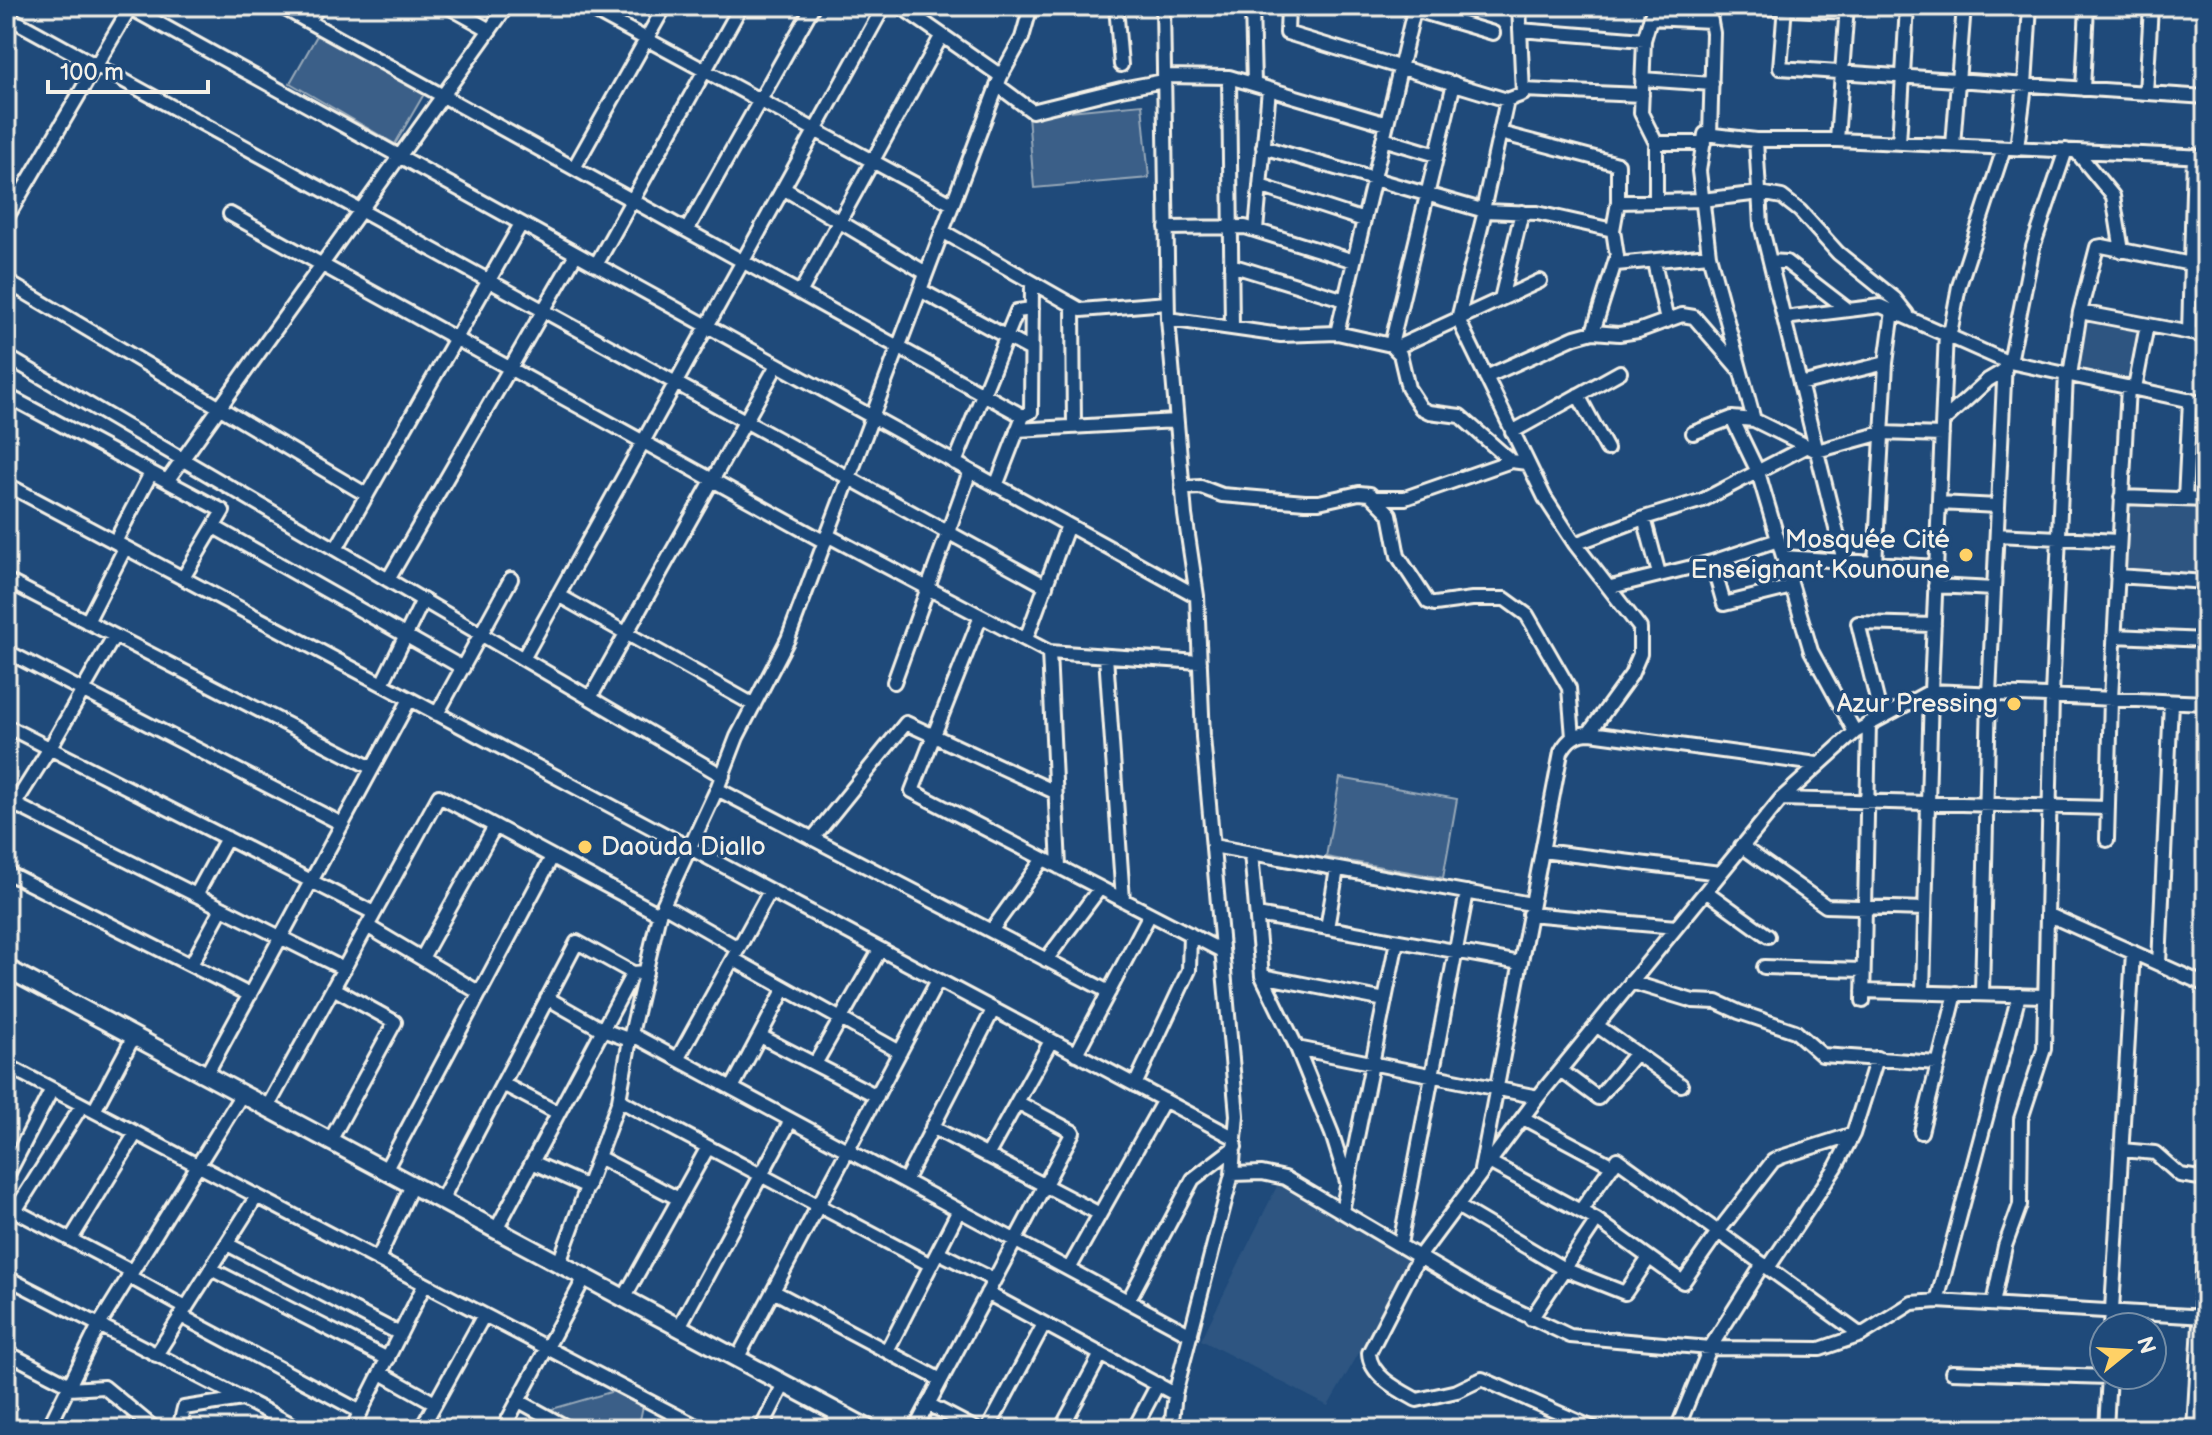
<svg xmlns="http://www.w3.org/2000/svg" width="2212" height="1435" font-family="'Balsamiq Sans',sans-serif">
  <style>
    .built { fill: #2d5581 }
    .green { fill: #3a5f88; stroke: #97a8b8; stroke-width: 2 }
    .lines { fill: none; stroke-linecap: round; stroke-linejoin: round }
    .minor-casing { stroke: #f4f1e8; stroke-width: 18 }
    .tertiary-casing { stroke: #f4f1e8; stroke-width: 22 }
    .minor { stroke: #1f4a7a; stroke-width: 12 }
    .tertiary { stroke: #1f4a7a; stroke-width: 16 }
    .poi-dot { fill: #ffd166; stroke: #1f4a7a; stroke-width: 3 }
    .labels { text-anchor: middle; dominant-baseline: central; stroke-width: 7; stroke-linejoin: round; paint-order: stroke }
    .poi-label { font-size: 26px; fill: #f4f1e8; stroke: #1f4a7a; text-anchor: end }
  </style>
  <rect width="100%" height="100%" fill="#1f4a7a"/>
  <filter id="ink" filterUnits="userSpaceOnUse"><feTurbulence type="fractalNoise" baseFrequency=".0125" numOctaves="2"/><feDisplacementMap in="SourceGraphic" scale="16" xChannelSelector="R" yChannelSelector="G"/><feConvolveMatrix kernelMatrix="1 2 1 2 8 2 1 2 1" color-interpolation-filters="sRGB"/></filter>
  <g filter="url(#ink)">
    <path class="built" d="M 2084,318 L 2139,328 L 2129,378 L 2075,368 Z
      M 2129,501 L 2206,505 L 2206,580 L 2125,575 Z
      M 1278,1184 L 1413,1261 L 1328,1406 L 1201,1340 Z"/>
    <path class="green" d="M 319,32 L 424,94 L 395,144 L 290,83 Z
      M 1142,104 L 1149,178 L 1034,188 L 1028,115 Z
      M 1340,778 L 1457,799 L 1443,878 L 1326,857 Z
      M 614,1391 L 643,1406 L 638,1429 L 538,1429 L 545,1411 Z"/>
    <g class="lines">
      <defs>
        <path id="minor" d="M 127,6 L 1197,596
          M 280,6 L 1023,416
          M 447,6 L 490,30
          M 585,6 L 952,204
          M 900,6 L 1001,76
          M 1116,6 L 1121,65
          M 1163,6 L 1168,319 L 1185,515 L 1197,596 L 1203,737 L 1237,1115 L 1232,1174 L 1175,1394 L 1171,1429
          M 1252,6 L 1254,84
          M 1288,6 L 1287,33 L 1507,100 L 1523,94 L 1519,6
          M 1402,6 L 1493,33
          M 1654,6 L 1644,40 L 1641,113 L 1656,143 L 1656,201
          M 1708,6 L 1713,33 L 1710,135
          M 1739,6 L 1846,12
          M 1785,6 L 1780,68 L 2206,97
          M 6,16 L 1046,586
          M 1651,18 L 1711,21
          M 309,22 L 318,6
          M 1520,30 L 1644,40
          M 1164,76 L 1229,77 L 1387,124
          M 1229,77 L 1232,328
          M 1642,79 L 1712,84
          M 997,85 L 1032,111 L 1121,89 L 1164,81
          M 2083,89 L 2087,6
          M 1523,90 L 1642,95
          M 2146,93 L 2151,6
          M 1500,133 L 1618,164 L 1618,202 L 1613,230 L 1617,256 L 1593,332
          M 1383,139 L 1437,155
          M 1756,140 L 1761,225 L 1844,561
          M 1837,140 L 1847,6
          M 1656,143 L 1704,143
          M 1899,143 L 1907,6
          M 1953,145 L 1964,6
          M 1263,147 L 1485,211 L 1537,213 L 1613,230
          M 2017,148 L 2025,85 L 2030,6
          M 2076,151 L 2113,196 L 2122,251
          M 574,168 L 665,6
          M 1260,186 L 1364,220
          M 783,188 L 926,273
          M 1618,202 L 1702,200 L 1760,193 L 1782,197 L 1800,211 L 1838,253 L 1895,299 L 1907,314
          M 1483,210 L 1507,100
          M 1485,211 L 1458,319 L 1545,498 L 1575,544 L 1640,628 L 1640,654 L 1631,675 L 1589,733
          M 230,214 L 825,542
          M 6,219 L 131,6
          M 1166,228 L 1245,227 L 1354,261
          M 687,230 L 813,6
          M 1256,230 L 1269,89
          M 942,231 L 1081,310 L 1167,303
          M 1770,261 L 1786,262 L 1847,309
          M 1654,262 L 1667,321
          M 1616,264 L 1709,255
          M 596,265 L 741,6
          M 1231,265 L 1345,300
          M 6,281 L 367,495
          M 920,290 L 1031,350
          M 800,293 L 942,35
          M 1501,299 L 1522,212
          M 1073,306 L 1074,427
          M 2080,312 L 2206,336
          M 1784,318 L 1881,306 L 2005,361 L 2206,404
          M 1168,319 L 1281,335 L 1337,333 L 1391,345 L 1400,354 L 1408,388 L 1421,408 L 1429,412 L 1460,416 L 1511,461 L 1527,463
          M 1337,333 L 1415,6
          M 2189,333 L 2194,156
          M 1950,334 L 1959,286 L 2004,148
          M 1391,345 L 1454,83
          M 1395,348 L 1540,281
          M 6,356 L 723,776
          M 2010,362 L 2033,247 L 2066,150
          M 2070,375 L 2080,312 L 2097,247 L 2102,246 L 2191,264
          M 1486,377 L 1575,337 L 1593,332 L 1619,334 L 1638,331 L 1682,315 L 1694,317 L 1738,368
          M 1800,384 L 1886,363
          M 2135,388 L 2147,325
          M 6,395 L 223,511 L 183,578
          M 1578,395 L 1607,449
          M 1732,418 L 1758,472 L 1811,651 L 1855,732
          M 1754,420 L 1709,255 L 1699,171 L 1705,134 L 1756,140 L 1837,140 L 2206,157
          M 1943,421 L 1988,380 L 2005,370
          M 1017,430 L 1176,421
          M 1512,432 L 1620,372
          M 1693,433 L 1732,418 L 1754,420 L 1817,451 L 1882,433 L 1942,435
          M 955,463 L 1017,311 L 1032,309
          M 167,481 L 507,6
          M 6,484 L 1235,1138
          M 996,486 L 1023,416 L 1031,412 L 1032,283
          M 1182,488 L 1201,487 L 1222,495 L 1305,502 L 1319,502 L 1359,493 L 1370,494 L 1390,514 L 1398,556 L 1428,602 L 1435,604 L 1472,599 L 1505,599 L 1527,615 L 1569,688 L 1573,737
          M 2121,497 L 2206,500
          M 1376,498 L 1405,498 L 1511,461
          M 2185,499 L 2190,400
          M 1939,503 L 1998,506
          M 1644,518 L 1659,574
          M 214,527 L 463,668
          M 827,535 L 1049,652 L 1200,662
          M 1997,535 L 2119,541
          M 115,542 L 151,473
          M 1575,544 L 1644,518 L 1703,500 L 1807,446
          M 336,549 L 521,224
          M 1783,557 L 1936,567
          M 1712,562 L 1724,604 L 1792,587
          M 1875,564 L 1886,363 L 1893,311
          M 2117,576 L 2206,582
          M 6,580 L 372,768
          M 388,580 L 576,254
          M 1935,586 L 1994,589
          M 1611,587 L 1712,562 L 1778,540
          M 558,595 L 754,705
          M 981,616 L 912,791 L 1222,951
          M 87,622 L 125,548
          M 2114,636 L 2206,640
          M 1026,639 L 1068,525
          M 6,651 L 342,824
          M 1049,652 L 1059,867
          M 1106,656 L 1123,900
          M 523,659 L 884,6
          M 894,682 L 970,471
          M 382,684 L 423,600
          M 590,698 L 777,365
          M 437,714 L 511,579
          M 1881,716 L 1858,623 L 1934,625
          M 6,726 L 374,913
          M 717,789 L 1109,992
          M 1781,799 L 2108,808
          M 6,800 L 344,969
          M 6,818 L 50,748 L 114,636
          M 813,838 L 906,723 L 1055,792
          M 2107,840 L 2111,699 L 2128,387
          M 1213,846 L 1531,904
          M 1741,846 L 1826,906 L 1925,909
          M 1542,851 L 1720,873
          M 1251,853 L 1262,976 L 1297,1048 L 1332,1134 L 1348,1185
          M 6,872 L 250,995
          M 1707,892 L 1768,936
          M 196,895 L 227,838
          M 663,905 L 738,948
          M 1529,914 L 1676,927
          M 2047,914 L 2206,985
          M 1257,915 L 1520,963
          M 367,926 L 480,993
          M 1327,928 L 1337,869
          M 991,931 L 1043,859
          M 422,958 L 495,826
          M 733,959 L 900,1052
          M 1046,960 L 1100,888
          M 2159,964 L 2171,702
          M 191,965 L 222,908
          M 1764,967 L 1863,970
          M 1262,976 L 1385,1000
          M 1631,982 L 1693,1001 L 1717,1002 L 1739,1012 L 1795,1031 L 1822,1055 L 1937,1063
          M 1863,991 L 2043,996
          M 1923,992 L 1931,691 L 1946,332
          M 1982,994 L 1989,694 L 2005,361
          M 547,998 L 603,1030 L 630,1040
          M 1863,1001 L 1869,723
          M 1596,1025 L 1681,1085
          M 631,1034 L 1191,1335
          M 760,1036 L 877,1096
          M 1297,1048 L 1538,1097
          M 1076,1054 L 1150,914
          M 678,1058 L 770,891
          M 815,1064 L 880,950
          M 6,1065 L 702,1429
          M 1560,1070 L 1598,1098 L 1636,1053
          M 206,1075 L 410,699
          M 503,1084 L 558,1113
          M 1135,1085 L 1189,970 L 1190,934
          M 732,1088 L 785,988
          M 619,1100 L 931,1265
          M 267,1108 L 439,796 L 659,914
          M 94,1111 L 134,1036
          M 1523,1118 L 1613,1166
          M 932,1127 L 1100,1214
          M 1921,1132 L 1956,993
          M 330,1141 L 395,1022 L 333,988
          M 2122,1150 L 2155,1153 L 2180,1175 L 2206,1179
          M 987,1156 L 1051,1041
          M 598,1157 L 679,1199
          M 532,1162 L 588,1187
          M 1489,1162 L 1597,1220 L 1683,1282 L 1718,1232 L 1773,1161 L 1781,1157 L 1853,1134
          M 1481,1170 L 1561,752 C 1568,739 1576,733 1591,733 L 1817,764
          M 385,1171 L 552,857
          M 1232,1174 L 1262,1173 L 1285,1178 L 1484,1295 L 1570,1336 L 1710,1348 L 1820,1349 L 1861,1335 L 1912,1303 L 1937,1301 L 2206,1317
          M 6,1178 L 52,1089
          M 905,1181 L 993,1010
          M 441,1201 L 577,942 L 633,973 L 646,972
          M 6,1206 L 131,1271
          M 1457,1206 L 1564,1269 L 1625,1293 L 1649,1258
          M 15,1211 L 82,1105
          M 1342,1211 L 1397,941
          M 1580,1211 L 1617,1159 L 1861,1335
          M 496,1230 L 633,973
          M 71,1239 L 136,1133
          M 227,1244 L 400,1334
          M 1400,1244 L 1467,892
          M 938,1252 L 994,1280
          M 378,1259 L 412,1185
          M 559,1263 L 619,1100 L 631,1034 L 659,914 L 717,789 L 737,737 L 788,639 L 1001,76 L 1022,38 L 1031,6
          M 1768,1268 L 1836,1167 L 1853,1134 L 1877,1058
          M 211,1269 L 388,1359
          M 1069,1269 L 1164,1100
          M 128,1276 L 186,1308
          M 6,1277 L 301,1429
          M 773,1291 L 941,1380
          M 987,1293 L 1175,1394
          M 624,1298 L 708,1147
          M 1128,1301 L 1193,1179 L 1235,1147
          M 1937,1301 L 2019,995
          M 1993,1304 L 2005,1246 L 2020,1205 L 2021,1119 L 2044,1049 L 2052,696 L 2066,374
          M 181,1316 L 361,1412
          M 1531,1319 L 1597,1220
          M 679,1327 L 791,1120
          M 2111,1327 L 2133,952
          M 887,1351 L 959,1210
          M 6,1352 L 70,1385
          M 156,1355 L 257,1196
          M 737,1359 L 938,980
          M 1952,1372 L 2108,1377
          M 381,1373 L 435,1403
          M 68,1389 L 104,1387 L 155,1429
          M 519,1401 L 570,1429
          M 928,1404 L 976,1429
          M 6,1427 L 9,1429
          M 48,1429 L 99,1325 L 242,1094
          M 179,1429 L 184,1408 L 242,1399
          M 352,1429 L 425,1284
          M 421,1429 L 484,1315
          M 503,1429 L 585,1277
          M 761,1429 L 784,1384
          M 830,1429 L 838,1413
          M 915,1429 L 1073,1132 L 1017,1102
          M 988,1429 L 1044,1324
          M 1061,1429 L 1101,1354
          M 1134,1429 L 1158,1384
          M 1595,1429 L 1482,1379 L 1457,1391 L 1417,1400 C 1399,1390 1370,1376 1369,1353 L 1418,1258 L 1538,1097 L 1781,799 L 1855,732 L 1931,691 L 2206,703
          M 1677,1429 L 1710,1348 L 1763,1264
          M 2106,1429 L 2109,1375"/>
        <path id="tertiary" d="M 6,968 L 869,1429
          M 2196,1429 L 2206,1255"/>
      </defs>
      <use href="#minor" class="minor-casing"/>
      <use href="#tertiary" class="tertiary-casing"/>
      <use href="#minor" class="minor"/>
      <use href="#tertiary" class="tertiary"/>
    </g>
  </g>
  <g class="poi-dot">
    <circle cx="1966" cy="555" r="8"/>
    <circle cx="2014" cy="704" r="8"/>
    <circle cx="585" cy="847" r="8"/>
  </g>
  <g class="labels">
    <g class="poi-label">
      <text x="1950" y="540">Mosquée Cité<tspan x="1950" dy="30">Enseignant Kounoune</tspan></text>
      <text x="1998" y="704">Azur Pressing</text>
      <text x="601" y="847" text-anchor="start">Daouda Diallo</text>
    </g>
  </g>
  <rect width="2212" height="1435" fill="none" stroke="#1f4a7a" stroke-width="32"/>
  <rect x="16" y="16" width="2180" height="1403" fill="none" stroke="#f4f1e8" stroke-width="3" filter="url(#ink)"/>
  <g transform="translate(2128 1351) rotate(72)"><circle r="38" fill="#1f4a7a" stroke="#748da6" stroke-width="2"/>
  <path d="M0-6L14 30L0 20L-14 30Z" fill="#ffd166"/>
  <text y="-12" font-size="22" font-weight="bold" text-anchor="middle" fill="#f4f1e8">N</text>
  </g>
  <path d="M48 80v12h160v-12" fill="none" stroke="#f4f1e8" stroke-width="4"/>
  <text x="60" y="80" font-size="24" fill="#f4f1e8" stroke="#1f4a7a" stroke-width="6" paint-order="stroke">100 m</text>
</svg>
